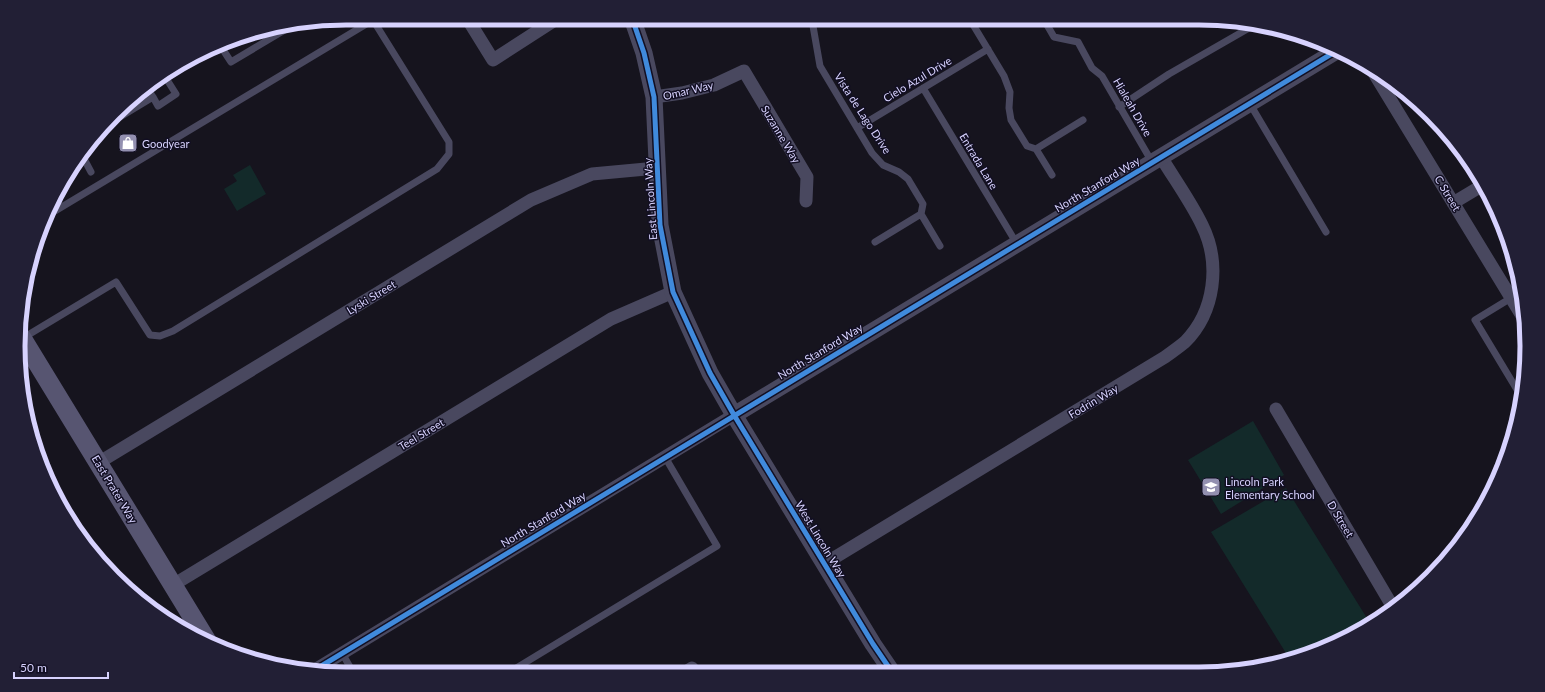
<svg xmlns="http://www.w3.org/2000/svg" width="1545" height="692" font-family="Lato,sans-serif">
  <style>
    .green { fill: #132a2a }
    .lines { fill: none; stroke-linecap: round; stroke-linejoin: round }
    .service { stroke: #49485f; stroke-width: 7 }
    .minor { stroke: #49485f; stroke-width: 13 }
    .tertiary { stroke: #49485f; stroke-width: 17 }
    .secondary { stroke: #575571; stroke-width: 19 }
    .cycleway-casing { stroke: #120f23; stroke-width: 8 }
    .cycleway { stroke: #408adc; stroke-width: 5 }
    .labels { text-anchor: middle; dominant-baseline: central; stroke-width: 3; stroke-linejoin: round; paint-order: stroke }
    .street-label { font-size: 11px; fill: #d7d2fe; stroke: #120f23 }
    .poi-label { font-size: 11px; fill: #d7d2fe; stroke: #120f23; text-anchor: start }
    .rim { fill: none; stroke: #d7d2fe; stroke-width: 5 }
  </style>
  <rect width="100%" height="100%" fill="#16141e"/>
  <path class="green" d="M 250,165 L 266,194 L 237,211 L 224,189 L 237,181 L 233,175 Z
    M 1253,421 L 1284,475 L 1221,514 L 1188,460 Z
    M 1286,488 L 1370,623 L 1325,649 L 1289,658 L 1211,532 Z"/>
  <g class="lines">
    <path class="service" d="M 808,18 L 813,26 L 820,66 L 872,153 L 883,165 L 899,172 L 908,179 L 923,204 L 921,214 L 940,246
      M 969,18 L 1004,76 L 1010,92 L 1009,108 L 1011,120 L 1027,146 L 1036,149 L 1052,175
      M 1043,18 L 1054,37 L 1078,42 L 1092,68 L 1102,76 L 1152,162
      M 738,19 L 739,18
      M 220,45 L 231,62 L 288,28
      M 923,88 L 1017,244
      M 153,97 L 158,106 L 176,94 L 164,75
      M 1250,104 L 1326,232
      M 1119,107 L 1169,74 L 1256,24
      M 110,123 L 153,97 L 146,87
      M 857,128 L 988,49
      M 1036,149 L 1083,120
      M 83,157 L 91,172
      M 875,242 L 921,214
      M 1511,298 L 1475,320 L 1522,398
      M 23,338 L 116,282 L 150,335 L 160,336 L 173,331 L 437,169 L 449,154 L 449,142 L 373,20 L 50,214
      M 342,653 L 354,674
      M 508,673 L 717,546 L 665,457"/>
    <path class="minor" d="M 467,18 L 493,60 L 558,18
      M 1371,68 L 1524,319
      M 654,97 L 682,93 L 714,85 L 744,71 L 807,177 L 806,201
      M 1453,203 L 1483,185
      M 1276,409 L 1394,609
      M 98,463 L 531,200 L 592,174 L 657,168
      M 824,564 L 1165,357 C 1172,352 1179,347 1185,342 C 1215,312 1221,263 1202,225 C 1191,202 1175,180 1161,157
      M 173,585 L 611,319 L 673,292
      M 313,671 L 734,415
      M 684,673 L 692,668"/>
    <path class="tertiary" d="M 632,18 L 644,53 L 654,97 L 660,225 L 673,292 L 710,373 L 734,415 L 873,644 L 892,672
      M 734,415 L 1338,50"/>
    <path class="secondary" d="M 22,338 L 207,641"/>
    <defs>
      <path id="cycleway" d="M 632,18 L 644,53 L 654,97 L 660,225 L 673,292 L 710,373 L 734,415 L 873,644 L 892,672
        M 313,671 L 1338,50"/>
    </defs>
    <use href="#cycleway" class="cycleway-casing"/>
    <use href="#cycleway" class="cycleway"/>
  </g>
  <defs>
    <symbol id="shop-square" viewBox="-11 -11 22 22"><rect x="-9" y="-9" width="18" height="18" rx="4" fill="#9390b0" stroke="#120f23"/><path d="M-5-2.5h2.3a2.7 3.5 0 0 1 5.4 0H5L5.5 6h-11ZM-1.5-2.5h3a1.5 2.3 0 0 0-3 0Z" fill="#fff"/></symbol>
    <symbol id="school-square" viewBox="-11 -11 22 22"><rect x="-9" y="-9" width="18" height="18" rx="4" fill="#9390b0" stroke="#120f23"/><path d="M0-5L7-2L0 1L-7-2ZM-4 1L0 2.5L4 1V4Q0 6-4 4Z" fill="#fff"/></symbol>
  </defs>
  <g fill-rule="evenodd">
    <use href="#shop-square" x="117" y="132" width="22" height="22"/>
    <use href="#school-square" x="1200" y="476" width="22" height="22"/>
  </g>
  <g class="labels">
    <g class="street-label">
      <text transform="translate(917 79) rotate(-31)">Cielo Azul Drive</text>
      <text transform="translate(688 90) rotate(-13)">Omar Way</text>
      <text transform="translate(1133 107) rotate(60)">Hialeah Drive</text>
      <text transform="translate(863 113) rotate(57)">Vista de Lago Drive</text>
      <text transform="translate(781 134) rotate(59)">Suzanne Way</text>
      <text transform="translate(979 161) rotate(59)">Entrada Lane</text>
      <text transform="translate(1097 184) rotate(-31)">North Stanford Way</text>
      <text transform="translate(1448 193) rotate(59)">C Street</text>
      <text transform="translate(650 199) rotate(-94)">East Lincoln Way</text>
      <text transform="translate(371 297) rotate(-31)">Lyski Street</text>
      <text transform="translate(820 351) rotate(-31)">North Stanford Way</text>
      <text transform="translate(1093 401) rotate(-31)">Fodrin Way</text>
      <text transform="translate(421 434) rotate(-31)">Teel Street</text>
      <text transform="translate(115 489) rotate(59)">East Prater Way</text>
      <text transform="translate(543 519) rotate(-31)">North Stanford Way</text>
      <text transform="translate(1341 519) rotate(59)">D Street</text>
      <text transform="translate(821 539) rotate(59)">West Lincoln Way</text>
    </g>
    <g class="poi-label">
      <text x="142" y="143">Goodyear</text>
      <text x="1225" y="481">Lincoln Park<tspan x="1225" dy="13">Elementary School</tspan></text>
    </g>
  </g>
  <path d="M0 0H1545V692H0ZM346 25H1199A321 321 0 0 1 1520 346V346A321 321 0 0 1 1199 667H346A321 321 0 0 1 25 346V346A321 321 0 0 1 346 25Z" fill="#221f35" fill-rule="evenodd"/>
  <path class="rim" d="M346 25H1199A321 321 0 0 1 1520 346V346A321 321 0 0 1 1199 667H346A321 321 0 0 1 25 346V346A321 321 0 0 1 346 25Z"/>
  <path d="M14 672v6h94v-6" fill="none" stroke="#d7d2fe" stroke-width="2"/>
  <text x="20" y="672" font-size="12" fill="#d7d2fe" stroke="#120f23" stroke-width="3" paint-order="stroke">50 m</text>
</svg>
